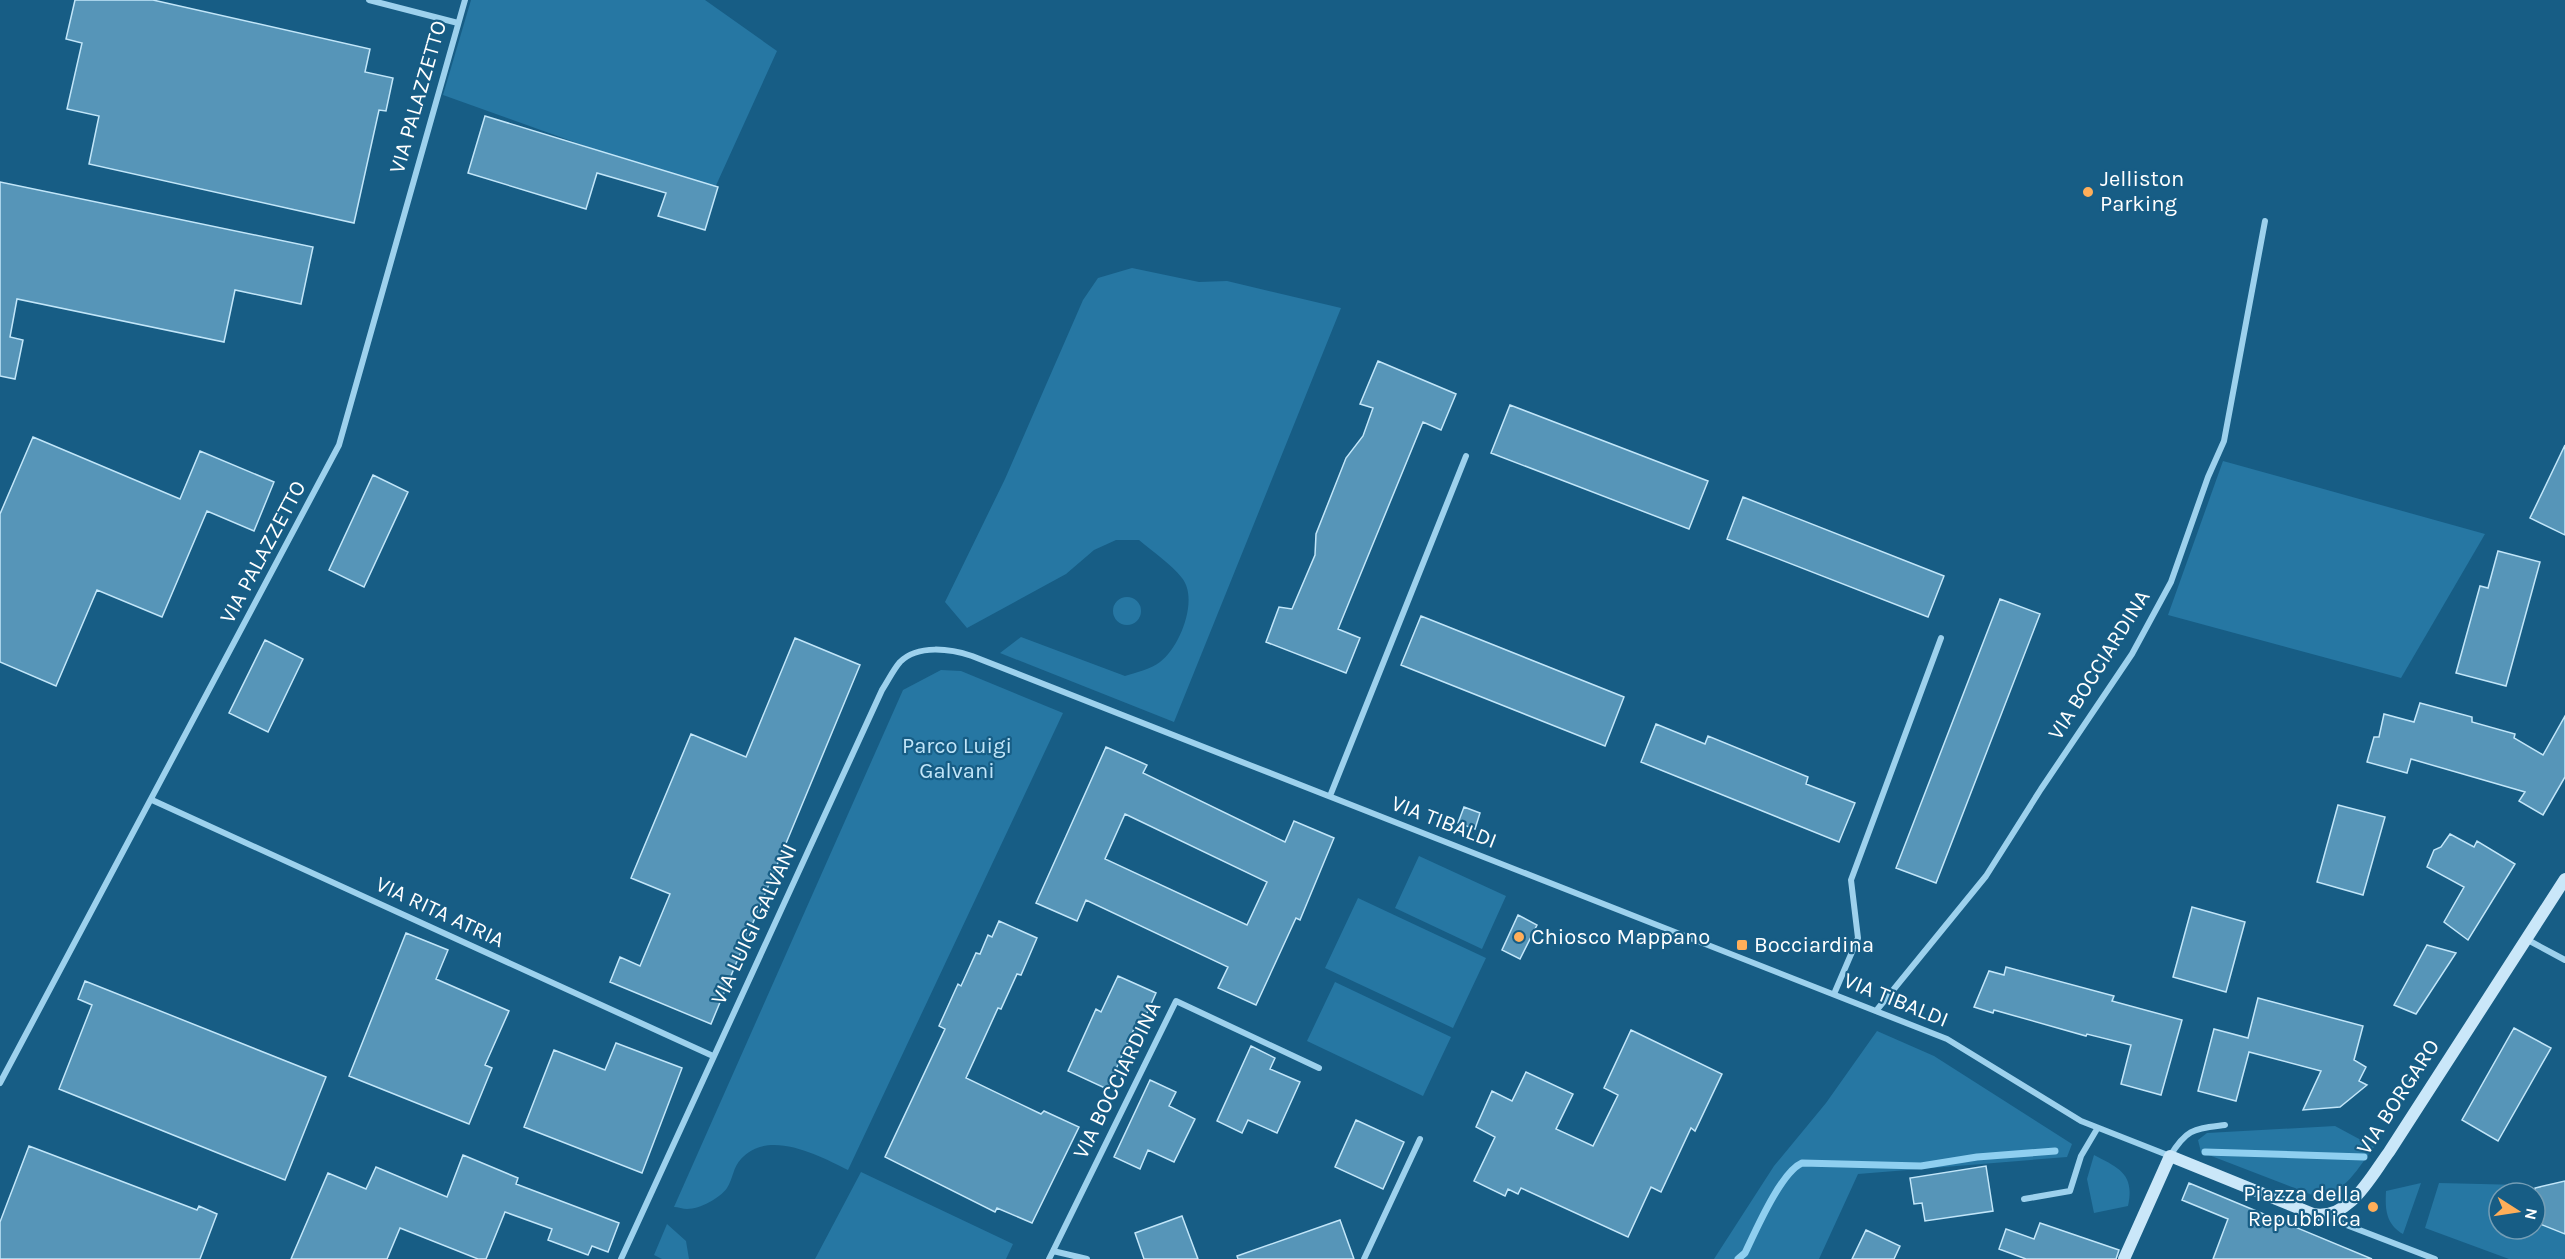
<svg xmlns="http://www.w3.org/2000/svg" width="2565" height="1259" font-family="Karla,sans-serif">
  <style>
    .green { fill: #2677a3 }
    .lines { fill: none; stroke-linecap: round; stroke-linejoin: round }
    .stream { stroke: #8fcff0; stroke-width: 7 }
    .building { fill: #5695b8; stroke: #c2e6f9; stroke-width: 1.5; fill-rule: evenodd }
    .street { stroke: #9dd1ed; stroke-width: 6 }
    .secondary { stroke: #cae7f9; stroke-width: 12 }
    .poi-dot { fill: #ffae59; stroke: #175d85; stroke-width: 2 }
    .labels { text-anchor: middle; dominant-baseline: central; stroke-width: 4.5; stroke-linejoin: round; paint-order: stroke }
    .street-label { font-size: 22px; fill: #fff; stroke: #175d85 }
    .poi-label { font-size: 22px; fill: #fff; stroke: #175d85; text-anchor: start }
    .park-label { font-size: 22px; fill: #c2e6f9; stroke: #175d85 }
  </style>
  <rect width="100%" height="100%" fill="#175d85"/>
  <path class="green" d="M 471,0 L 705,0 L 777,51 L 713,192 L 443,95 Z
    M 1132,268 L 1199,282 L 1227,281 L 1341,308 L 1174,722 L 1000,653 L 1021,637 L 1125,676 C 1135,673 1151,669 1160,662 C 1180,647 1199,599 1182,578 C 1171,564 1153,552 1139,540 L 1116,540 L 1094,550 L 1066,574 L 967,628 L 945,602 L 1005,479 L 1083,300 L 1098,278 Z
    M 2223,461 L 2485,534 L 2401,678 L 2168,615 Z
    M1113 611a14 14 0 1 1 28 0a14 14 0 1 1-28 0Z
    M 941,670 L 961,671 L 1063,713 L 848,1170 C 820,1156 768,1128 741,1159 C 733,1167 733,1179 727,1188 C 720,1198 700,1209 687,1209 C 683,1209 678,1207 674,1207 L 903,690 Z
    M 1419,856 L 1506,896 L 1482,949 L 1395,908 Z
    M 1358,898 L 1486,958 L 1453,1028 L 1325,968 Z
    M 1335,982 L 1451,1037 L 1423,1096 L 1307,1041 Z
    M 1877,1031 L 1934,1056 L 2072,1144 L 2067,1157 L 1858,1174 L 1819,1259 L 1714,1259 L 1774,1166 L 1826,1103 Z
    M 2335,1126 L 2374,1147 C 2359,1166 2343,1198 2315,1196 L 2201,1152 L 2198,1140 L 2207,1133 Z
    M 2094,1155 C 2119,1168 2135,1174 2128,1206 L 2094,1213 L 2087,1179 Z
    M 861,1172 L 1013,1244 L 1006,1259 L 815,1259 Z
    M 2421,1183 L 2403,1234 C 2386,1224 2385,1210 2386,1191 Z
    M 2439,1183 L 2522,1185 L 2530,1189 L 2529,1193 L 2499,1193 L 2499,1229 L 2535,1229 L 2535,1222 L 2565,1234 L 2565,1259 L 2509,1259 L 2425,1228 Z
    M 667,1224 L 686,1241 L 689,1259 L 662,1259 L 654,1255 Z"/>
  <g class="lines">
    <path class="stream" d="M 2205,1152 L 2364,1157
      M 1738,1259 L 1745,1253 C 1756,1230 1781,1172 1802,1163 L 1921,1166 L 1977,1157 L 2055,1151"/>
  </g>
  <path class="building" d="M 75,0 L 153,0 L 370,49 L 365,72 L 393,78 L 386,111 L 379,110 L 354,223 L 89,164 L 99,116 L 67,109 L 82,43 L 66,39 Z
    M 485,116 L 718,187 L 705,230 L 658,216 L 666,193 L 597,173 L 586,209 L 468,173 Z
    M 0,182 L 313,247 L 301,304 L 235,290 L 224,342 L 17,299 L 10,337 L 23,340 L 15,379 L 0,376 Z
    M 1378,361 L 1456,394 L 1441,430 L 1423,422 L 1338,629 L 1360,638 L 1346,673 L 1266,642 L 1279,607 L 1292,609 L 1315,555 L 1316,534 L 1346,458 L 1363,436 L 1373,408 L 1360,404 Z
    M 1510,405 L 1708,481 L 1689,529 L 1491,453 Z
    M 33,437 L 180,499 L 200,451 L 274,482 L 254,531 L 207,511 L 162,617 L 97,590 L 56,686 L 0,662 L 0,514 Z
    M 2565,445 L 2565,535 L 2530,518 Z
    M 373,475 L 408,492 L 364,587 L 329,570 Z
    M 1743,497 L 1944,576 L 1928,617 L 1727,539 Z
    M 2498,551 L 2540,562 L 2506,686 L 2456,673 L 2480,586 L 2488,588 Z
    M 2000,599 L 2040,614 L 1936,883 L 1896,868 Z
    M 1421,616 L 1624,697 L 1605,746 L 1401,665 Z
    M 795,638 L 860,665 L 711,1024 L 610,982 L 620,957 L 640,966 L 670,894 L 631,878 L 691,734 L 746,757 Z
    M 265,640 L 303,659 L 268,732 L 229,713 Z
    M 2420,703 L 2472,717 L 2472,722 L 2515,734 L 2514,738 L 2543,755 L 2565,716 L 2565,777 L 2543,815 L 2519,801 L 2525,792 L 2411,759 L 2407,773 L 2367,762 L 2374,737 L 2379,737 L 2384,714 L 2414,722 Z
    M 1656,724 L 1705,744 L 1708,736 L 1808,777 L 1806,784 L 1855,803 L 1839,842 L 1641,762 Z
    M 1106,747 L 1147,765 L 1143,773 L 1285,842 L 1294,821 L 1334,838 L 1300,920 L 1296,918 L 1256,1005 L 1218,988 L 1228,967 L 1086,900 L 1077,921 L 1036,903 ZM 1125,814 L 1267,882 L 1247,925 L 1105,859 Z
    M 2338,805 L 2385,817 L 2363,895 L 2317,882 Z
    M 1464,807 L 1480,813 L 1475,829 L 1458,823 Z
    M 2450,834 L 2474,847 L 2477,841 L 2515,864 L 2468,940 L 2444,922 L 2464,887 L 2427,867 L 2434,850 L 2441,847 Z
    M 2192,907 L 2245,922 L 2226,992 L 2173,977 Z
    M 1518,915 L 1537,925 L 1520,959 L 1502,950 Z
    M 999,921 L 1037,938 L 1021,975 L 1017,974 L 1001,1009 L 998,1008 L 966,1078 L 1041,1114 L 1044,1111 L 1079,1127 L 1032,1223 L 997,1208 L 995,1212 L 885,1157 L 945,1029 L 939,1026 L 958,984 L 961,986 L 976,953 L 980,954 L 988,935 L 992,937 Z
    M 406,933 L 448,950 L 436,979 L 509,1011 L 485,1065 L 492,1068 L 469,1124 L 349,1076 Z
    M 2427,945 L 2456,953 L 2416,1014 L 2394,1005 Z
    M 2006,967 L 2114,996 L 2112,1001 L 2182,1020 L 2161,1095 L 2121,1084 L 2131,1045 L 2087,1034 L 2086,1036 L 1994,1010 L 1993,1013 L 1974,1007 L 1989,971 L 2004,975 Z
    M 1118,976 L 1156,993 L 1139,1031 L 1134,1029 L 1107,1089 L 1068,1071 L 1096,1009 L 1101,1012 Z
    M 85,981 L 326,1077 L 285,1180 L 59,1089 L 92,1005 L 78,999 Z
    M 2258,998 L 2363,1026 L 2354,1060 L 2366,1067 L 2359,1081 L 2367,1085 L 2340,1107 L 2303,1110 L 2321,1071 L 2249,1052 L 2236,1101 L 2198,1091 L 2214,1029 L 2248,1038 Z
    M 2514,1028 L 2551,1048 L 2498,1141 L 2462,1120 Z
    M 1631,1030 L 1722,1074 L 1695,1131 L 1691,1128 L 1661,1192 L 1651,1187 L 1628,1237 L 1521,1188 L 1518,1194 L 1508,1189 L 1505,1196 L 1474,1181 L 1495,1137 L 1476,1127 L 1492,1091 L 1512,1101 L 1526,1072 L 1573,1094 L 1556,1129 L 1593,1146 L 1618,1095 L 1604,1088 Z
    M 616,1043 L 682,1068 L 642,1173 L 524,1127 L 554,1050 L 605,1070 Z
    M 1251,1046 L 1275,1058 L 1270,1069 L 1300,1082 L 1277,1133 L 1248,1120 L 1242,1133 L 1217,1121 Z
    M 1150,1080 L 1176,1092 L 1169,1106 L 1195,1119 L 1174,1162 L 1148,1150 L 1140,1169 L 1114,1157 Z
    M 1356,1120 L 1404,1142 L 1383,1189 L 1335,1167 Z
    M 29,1146 L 197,1210 L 199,1206 L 217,1214 L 200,1259 L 0,1259 L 0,1222 Z
    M 463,1155 L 518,1178 L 516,1184 L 619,1223 L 608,1252 L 592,1246 L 588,1255 L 548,1240 L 552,1229 L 505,1212 L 486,1259 L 478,1259 L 400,1228 L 387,1259 L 291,1259 L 328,1173 L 366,1189 L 376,1167 L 447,1197 Z
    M 1986,1166 L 1993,1211 L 1925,1221 L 1922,1203 L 1914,1204 L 1910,1178 Z
    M 2565,1181 L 2565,1234 L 2535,1222 L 2535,1188 Z
    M 2189,1183 L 2372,1259 L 2213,1259 L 2228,1219 L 2182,1200 Z
    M 1182,1216 L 1198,1259 L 1144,1259 L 1135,1233 Z
    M 1340,1220 L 1354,1259 L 1238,1259 L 1237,1256 Z
    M 2040,1223 L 2119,1250 L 2116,1259 L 2026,1259 L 1999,1249 L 2006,1229 L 2034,1239 Z
    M 1866,1230 L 1900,1246 L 1894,1259 L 1852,1259 Z"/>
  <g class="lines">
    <path class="street" d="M 369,0 L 458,23
      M 1330,796 L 1466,456
      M 152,800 L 713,1056
      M 2526,939 L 2565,960
      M 1834,994 L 1858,938 L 1851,880 L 1941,638
      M 1876,1011 L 1986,876 L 2041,789 L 2132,654 L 2171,582 L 2208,477 L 2224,441 L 2265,221
      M 0,1083 L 339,445 L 465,0
      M 2024,1199 L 2070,1191 L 2081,1156 L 2097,1129
      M 2323,1216 L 2435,1259
      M 1053,1251 L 1176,1001 L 1319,1068
      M 621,1259 L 882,690 C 888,681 893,670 900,662 C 918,644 951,649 972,656 L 1947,1039 L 2081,1121 L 2170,1156 C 2187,1128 2194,1129 2225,1125
      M 1049,1259 L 1053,1251 L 1087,1259
      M 1364,1259 L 1420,1139"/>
    <path class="secondary" d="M 2124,1259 L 2170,1156 L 2313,1214 C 2349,1221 2371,1176 2389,1152 L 2565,879"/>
  </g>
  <g class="poi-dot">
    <circle cx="2088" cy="192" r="6"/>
    <circle cx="1519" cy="937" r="6"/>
    <rect x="1736" y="939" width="12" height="12" rx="3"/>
    <circle cx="2373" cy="1207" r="6"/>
  </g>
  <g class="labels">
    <g class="street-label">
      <text transform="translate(418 97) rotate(-74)">VIA PALAZZETTO</text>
      <text transform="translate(263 552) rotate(-62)">VIA PALAZZETTO</text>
      <text transform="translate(2099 665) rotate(-58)">VIA BOCCIARDINA</text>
      <text transform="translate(1444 822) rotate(21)">VIA TIBALDI</text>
      <text transform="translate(440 912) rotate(25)">VIA RITA ATRIA</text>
      <text transform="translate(754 924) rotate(-65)">VIA LUIGI GALVANI</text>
      <text transform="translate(1896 1000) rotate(22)">VIA TIBALDI</text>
      <text transform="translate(1117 1080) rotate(-64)">VIA BOCCIARDINA</text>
      <text transform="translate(2398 1097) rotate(-57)">VIA BORGARO</text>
    </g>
    <g class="poi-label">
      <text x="2100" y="179">Jelliston<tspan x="2100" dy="25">Parking</tspan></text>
      <text x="1531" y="937">Chiosco Mappano</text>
      <text x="1754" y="945">Bocciardina</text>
      <text x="2361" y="1194" text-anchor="end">Piazza della<tspan x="2361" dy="25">Repubblica</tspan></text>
    </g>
    <g class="park-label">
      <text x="957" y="746">Parco Luigi<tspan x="957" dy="25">Galvani</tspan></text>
    </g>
  </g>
  <g transform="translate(2517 1211) rotate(102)"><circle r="28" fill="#175d85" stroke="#749eb6" stroke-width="1.5"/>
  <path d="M0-4.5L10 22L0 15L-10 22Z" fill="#ffae59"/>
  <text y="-9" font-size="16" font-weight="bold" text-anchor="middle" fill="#ffffff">N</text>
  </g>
</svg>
